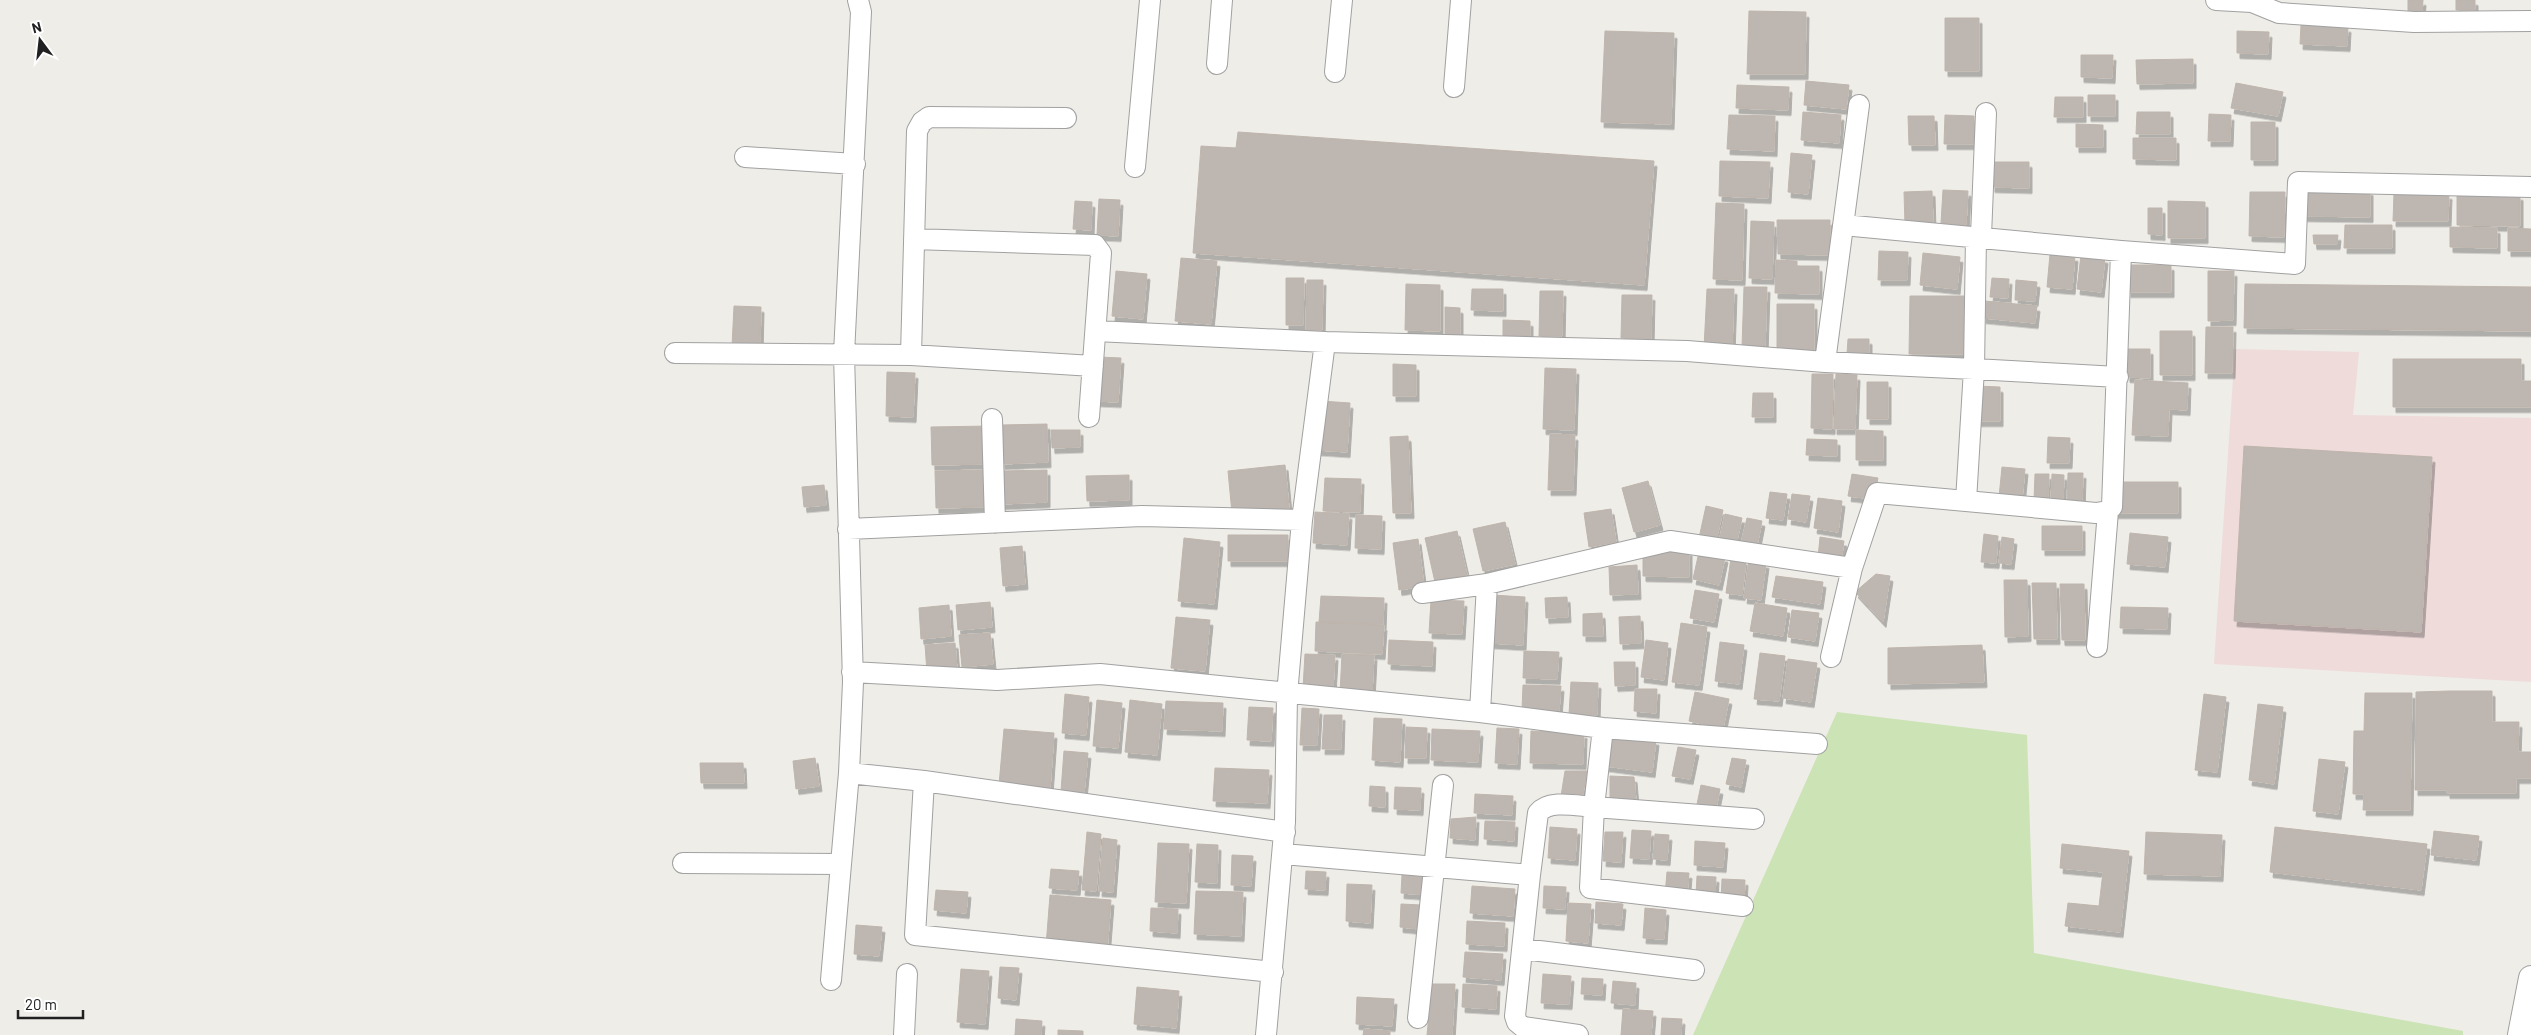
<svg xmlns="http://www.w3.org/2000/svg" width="2531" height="1035" font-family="Barlow,sans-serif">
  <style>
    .commercial { fill: #eedbda }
    .grass { fill: #cbe3b5 }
    .building { fill: #bdb6b1; stroke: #bfb5ac; filter: url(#shadow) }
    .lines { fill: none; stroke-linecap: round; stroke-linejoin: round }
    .minor-casing { stroke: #a1a1a1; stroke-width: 22 }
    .tertiary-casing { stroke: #a1a1a1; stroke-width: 26 }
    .minor { stroke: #fff; stroke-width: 20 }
    .tertiary { stroke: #fff; stroke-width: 24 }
  </style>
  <defs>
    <filter id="shadow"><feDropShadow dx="3" dy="5.5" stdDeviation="0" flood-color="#0004"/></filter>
  </defs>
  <rect width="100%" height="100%" fill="#efede8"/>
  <path class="commercial" d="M 2235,349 L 2359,352 L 2353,415 L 2531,418 L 2531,682 L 2214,664 Z"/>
  <path class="grass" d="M 1837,712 L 2027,735 L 2034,953 L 2463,1031 L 2463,1035 L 1693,1035 Z"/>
  <path class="building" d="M 2408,0 L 2423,0 L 2422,14 L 2408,13 Z
    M 2456,0 L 2475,0 L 2475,10 L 2456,10 Z
    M 1749,11 L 1806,12 L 1805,74 L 1747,74 Z
    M 1945,18 L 1979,18 L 1979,71 L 1945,71 Z
    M 2301,25 L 2348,27 L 2347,46 L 2300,44 Z
    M 1605,31 L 1674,33 L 1671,124 L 1601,122 Z
    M 2237,31 L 2269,32 L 2268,54 L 2237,53 Z
    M 2081,55 L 2113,55 L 2112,78 L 2081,77 Z
    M 2193,59 L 2193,83 L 2137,84 L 2136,60 Z
    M 1806,81 L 1849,85 L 1846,109 L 1804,105 Z
    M 2236,83 L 2283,92 L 2278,116 L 2231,108 Z
    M 1737,85 L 1789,87 L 1788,110 L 1736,108 Z
    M 2088,95 L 2115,95 L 2115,116 L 2088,116 Z
    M 2055,97 L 2083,97 L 2083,117 L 2054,117 Z
    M 1803,112 L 1841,115 L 1839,143 L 1801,140 Z
    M 2137,112 L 2170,112 L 2170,134 L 2136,134 Z
    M 2209,114 L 2231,115 L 2230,141 L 2208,141 Z
    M 1729,115 L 1775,116 L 1774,151 L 1727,149 Z
    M 1945,115 L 1974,116 L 1974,144 L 1944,144 Z
    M 1908,116 L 1934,116 L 1935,145 L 1909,145 Z
    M 2251,122 L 2275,122 L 2275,160 L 2251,160 Z
    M 2076,124 L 2103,125 L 2103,147 L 2076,147 Z
    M 1238,132 L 1654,161 L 1644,285 L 1193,253 L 1201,146 L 1236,148 Z
    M 2133,138 L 2176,138 L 2176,160 L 2133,159 Z
    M 1791,153 L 1812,155 L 1808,194 L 1788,192 Z
    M 1720,161 L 1770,162 L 1768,198 L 1719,196 Z
    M 1992,162 L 2029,162 L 2029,188 L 1992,187 Z
    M 1943,190 L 1968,191 L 1966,225 L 1941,223 Z
    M 2302,190 L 2370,190 L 2370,217 L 2302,216 Z
    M 1932,191 L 1933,224 L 1905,225 L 1904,192 Z
    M 2250,192 L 2285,192 L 2284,237 L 2249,236 Z
    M 2394,193 L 2449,194 L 2448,221 L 2393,221 Z
    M 2457,194 L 2520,195 L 2520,226 L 2457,225 Z
    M 1099,199 L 1120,200 L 1118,236 L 1097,235 Z
    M 1075,201 L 1092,202 L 1091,230 L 1073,229 Z
    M 2168,201 L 2205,202 L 2205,238 L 2168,238 Z
    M 1716,203 L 1744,204 L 1742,280 L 1713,279 Z
    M 2148,208 L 2162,208 L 2162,235 L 2148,234 Z
    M 1777,220 L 1830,220 L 1830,255 L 1778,254 Z
    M 1751,221 L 1774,222 L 1772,279 L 1749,278 Z
    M 2345,225 L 2392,225 L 2392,248 L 2344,248 Z
    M 2450,227 L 2497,228 L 2497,248 L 2450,247 Z
    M 2508,228 L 2531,229 L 2531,251 L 2508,251 Z
    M 2313,235 L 2338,235 L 2337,244 L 2314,244 Z
    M 1879,251 L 1908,252 L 1907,280 L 1878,280 Z
    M 1923,253 L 1960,257 L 1957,289 L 1920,285 Z
    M 2050,254 L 2075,256 L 2072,289 L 2047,287 Z
    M 2081,255 L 2105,258 L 2101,292 L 2077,289 Z
    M 1181,258 L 1217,261 L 1211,324 L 1175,321 Z
    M 1776,260 L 1797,261 L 1797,266 L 1819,266 L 1819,294 L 1775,293 Z
    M 2128,265 L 2171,265 L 2171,292 L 2128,292 Z
    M 1116,271 L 1147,274 L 1143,319 L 1112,316 Z
    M 2208,271 L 2234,271 L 2233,320 L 2208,321 Z
    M 1286,278 L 1304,278 L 1303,325 L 1286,325 Z
    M 1992,278 L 2009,279 L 2008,298 L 1990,297 Z
    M 1307,280 L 1323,280 L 1322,330 L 1306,330 Z
    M 2016,280 L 2037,282 L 2035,301 L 2015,300 Z
    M 1406,284 L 1440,285 L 1440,331 L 1405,330 Z
    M 2245,284 L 2531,287 L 2531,331 L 2244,328 Z
    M 1744,287 L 1767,287 L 1765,348 L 1742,347 Z
    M 1472,289 L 1503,289 L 1503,311 L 1471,310 Z
    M 1707,289 L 1734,289 L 1732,349 L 1704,348 Z
    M 1540,291 L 1563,291 L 1562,336 L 1539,336 Z
    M 1622,295 L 1652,295 L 1651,339 L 1621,338 Z
    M 1910,296 L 1964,296 L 1963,354 L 1909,354 Z
    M 1985,301 L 2037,306 L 2035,323 L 1983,318 Z
    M 1777,304 L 1814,304 L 1814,351 L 1777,351 Z
    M 734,306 L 761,307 L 760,347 L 732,346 Z
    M 1445,307 L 1460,308 L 1460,335 L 1445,335 Z
    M 1503,320 L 1530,321 L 1530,336 L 1503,336 Z
    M 2206,327 L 2233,327 L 2232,373 L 2205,373 Z
    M 2160,331 L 2192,331 L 2192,375 L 2160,375 Z
    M 1848,339 L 1869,339 L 1869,354 L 1847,354 Z
    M 2127,349 L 2150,349 L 2150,378 L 2127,377 Z
    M 1099,357 L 1121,358 L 1118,402 L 1096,401 Z
    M 2393,359 L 2521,359 L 2521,381 L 2531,381 L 2531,407 L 2393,407 Z
    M 1393,364 L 1416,365 L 1416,396 L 1393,396 Z
    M 1545,368 L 1576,369 L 1574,430 L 1543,429 Z
    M 887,372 L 915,373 L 913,417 L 886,416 Z
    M 1812,374 L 1833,374 L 1832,429 L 1811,428 Z
    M 1836,374 L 1857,375 L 1855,429 L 1834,429 Z
    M 2135,380 L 2188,383 L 2187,410 L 2169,409 L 2168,436 L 2132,435 Z
    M 1867,382 L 1888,382 L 1888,419 L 1867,419 Z
    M 1976,386 L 2000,387 L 2000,421 L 1976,421 Z
    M 1753,393 L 1773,393 L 1773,417 L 1752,417 Z
    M 1321,401 L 1350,403 L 1347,452 L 1317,450 Z
    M 1047,424 L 1048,462 L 1002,464 L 1001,425 Z
    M 989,426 L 990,464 L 932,465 L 931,427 Z
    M 1051,430 L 1080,430 L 1080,447 L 1052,448 Z
    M 1856,430 L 1883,431 L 1883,460 L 1856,460 Z
    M 1550,434 L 1575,435 L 1573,490 L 1548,490 Z
    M 1408,436 L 1411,513 L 1393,513 L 1390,437 Z
    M 2048,437 L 2070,438 L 2069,463 L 2047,463 Z
    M 1807,439 L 1837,440 L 1837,456 L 1806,455 Z
    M 2244,446 L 2432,457 L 2421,632 L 2234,621 Z
    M 1285,465 L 1289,508 L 1232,513 L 1228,471 Z
    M 2002,467 L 2025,469 L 2022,499 L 1999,497 Z
    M 985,470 L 986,507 L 936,508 L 935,471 Z
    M 1047,470 L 1047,502 L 1002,504 L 1001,471 Z
    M 2068,473 L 2083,473 L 2082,505 L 2067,504 Z
    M 1852,474 L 1878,478 L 1874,499 L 1848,496 Z
    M 2035,474 L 2049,474 L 2048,502 L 2034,501 Z
    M 2052,474 L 2064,475 L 2063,503 L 2051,503 Z
    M 1129,475 L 1129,500 L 1087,501 L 1086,476 Z
    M 1325,478 L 1361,479 L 1360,512 L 1323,511 Z
    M 1648,481 L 1660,525 L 1634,532 L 1622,488 Z
    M 2115,482 L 2178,482 L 2178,513 L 2115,513 Z
    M 824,485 L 826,505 L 804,507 L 802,487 Z
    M 1770,492 L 1787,494 L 1783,520 L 1766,518 Z
    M 1792,494 L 1810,496 L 1806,522 L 1788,519 Z
    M 1818,498 L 1842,501 L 1838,532 L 1814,528 Z
    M 1706,506 L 1723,510 L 1716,541 L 1699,538 Z
    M 1611,509 L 1616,542 L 1589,547 L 1584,513 Z
    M 1315,512 L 1349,514 L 1347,545 L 1313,543 Z
    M 1725,514 L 1742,518 L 1736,545 L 1719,542 Z
    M 1356,515 L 1382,516 L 1381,549 L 1355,548 Z
    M 1747,518 L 1762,521 L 1756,551 L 1740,548 Z
    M 1505,522 L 1515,564 L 1483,571 L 1473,529 Z
    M 2042,526 L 2082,526 L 2082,550 L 2042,550 Z
    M 1457,531 L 1467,575 L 1435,582 L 1425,538 Z
    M 2130,533 L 2168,537 L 2165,567 L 2127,564 Z
    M 1984,534 L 1998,536 L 1996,563 L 1981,562 Z
    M 1228,535 L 1288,535 L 1288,561 L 1228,561 Z
    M 1820,537 L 1844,541 L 1841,561 L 1818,558 Z
    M 2002,537 L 2014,539 L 2011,564 L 1999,563 Z
    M 1184,538 L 1220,542 L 1214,604 L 1178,601 Z
    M 1418,539 L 1424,586 L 1399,590 L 1393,543 Z
    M 1022,546 L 1025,584 L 1003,586 L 1000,548 Z
    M 1689,550 L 1689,577 L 1643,576 L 1643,555 Z
    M 1699,552 L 1725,557 L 1719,585 L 1693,579 Z
    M 1731,558 L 1746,560 L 1742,595 L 1726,593 Z
    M 1749,561 L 1766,563 L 1761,600 L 1744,598 Z
    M 1637,565 L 1638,594 L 1610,595 L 1609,567 Z
    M 1876,574 L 1890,576 L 1883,622 L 1855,592 Z
    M 1776,576 L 1823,582 L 1820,604 L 1772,597 Z
    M 2004,580 L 2027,580 L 2028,636 L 2005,637 Z
    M 2032,583 L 2056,583 L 2057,639 L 2034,639 Z
    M 2060,584 L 2084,584 L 2085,640 L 2062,640 Z
    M 1695,590 L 1719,594 L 1714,622 L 1690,618 Z
    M 1492,595 L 1525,597 L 1523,645 L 1490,643 Z
    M 1321,596 L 1384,598 L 1383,624 L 1319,622 Z
    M 1567,597 L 1568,617 L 1546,618 L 1545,598 Z
    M 1431,600 L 1464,601 L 1462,634 L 1429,633 Z
    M 990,602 L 992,627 L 958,630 L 956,605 Z
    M 1755,603 L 1787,608 L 1783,636 L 1750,631 Z
    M 949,605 L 951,636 L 921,639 L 919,608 Z
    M 2121,607 L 2168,608 L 2167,629 L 2120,628 Z
    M 1792,610 L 1819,613 L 1815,641 L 1788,637 Z
    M 1602,613 L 1603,636 L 1583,636 L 1583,614 Z
    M 1640,616 L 1641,643 L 1620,644 L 1619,617 Z
    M 1176,617 L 1210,620 L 1205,671 L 1171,668 Z
    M 1316,622 L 1384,625 L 1382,654 L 1315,651 Z
    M 1681,623 L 1707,627 L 1699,685 L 1672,682 Z
    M 990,633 L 993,664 L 962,667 L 959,635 Z
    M 1389,640 L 1433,642 L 1432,666 L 1388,664 Z
    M 1646,640 L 1668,643 L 1664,680 L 1641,677 Z
    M 1720,642 L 1744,645 L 1739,684 L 1715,681 Z
    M 955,643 L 957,670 L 927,672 L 925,645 Z
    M 1982,645 L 1984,682 L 1888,684 L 1888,648 Z
    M 1524,651 L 1559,652 L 1557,679 L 1523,678 Z
    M 1760,653 L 1785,656 L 1779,701 L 1754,699 Z
    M 1305,654 L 1335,655 L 1333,689 L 1303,688 Z
    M 1342,654 L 1374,655 L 1372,694 L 1340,693 Z
    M 1788,659 L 1817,663 L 1811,702 L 1783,698 Z
    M 1614,662 L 1635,662 L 1635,685 L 1615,686 Z
    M 1571,682 L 1598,683 L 1597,715 L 1569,714 Z
    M 1523,685 L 1561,686 L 1559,711 L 1522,710 Z
    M 1635,689 L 1657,689 L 1656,713 L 1634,711 Z
    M 2449,691 L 2492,691 L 2492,722 L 2519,722 L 2518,752 L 2531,752 L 2531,778 L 2516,778 L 2516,793 L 2447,793 L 2447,790 L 2415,790 L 2416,692 Z
    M 1695,692 L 1729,699 L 1723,728 L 1689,721 Z
    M 2365,693 L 2412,693 L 2410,810 L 2363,810 L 2364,794 L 2353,794 L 2354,731 L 2364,731 Z
    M 1065,694 L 1089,697 L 1086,735 L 1062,733 Z
    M 2204,694 L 2226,697 L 2217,772 L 2195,770 Z
    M 1097,700 L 1122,703 L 1118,748 L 1093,746 Z
    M 1130,700 L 1162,704 L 1157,755 L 1125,752 Z
    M 1166,701 L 1223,703 L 1222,731 L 1164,729 Z
    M 2258,704 L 2283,707 L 2274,784 L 2249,780 Z
    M 1249,707 L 1273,708 L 1271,741 L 1247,740 Z
    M 1302,708 L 1319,709 L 1317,745 L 1300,745 Z
    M 1324,715 L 1342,715 L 1341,749 L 1322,749 Z
    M 1374,718 L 1402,719 L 1400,762 L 1372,760 Z
    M 1406,727 L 1427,728 L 1426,758 L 1405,758 Z
    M 1497,728 L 1519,729 L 1517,764 L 1495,763 Z
    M 1004,729 L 1054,733 L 1050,789 L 999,785 Z
    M 1432,729 L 1480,731 L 1478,762 L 1431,760 Z
    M 1531,731 L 1584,733 L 1583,764 L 1530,763 Z
    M 1609,734 L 1656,740 L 1652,772 L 1605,766 Z
    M 1678,747 L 1696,750 L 1690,779 L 1672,776 Z
    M 1064,751 L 1088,753 L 1084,793 L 1061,791 Z
    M 815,758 L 819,786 L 796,789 L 793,761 Z
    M 1732,758 L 1746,760 L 1741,787 L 1726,784 Z
    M 2319,759 L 2345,762 L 2338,814 L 2313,811 Z
    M 700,763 L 743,763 L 744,783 L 701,783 Z
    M 1215,768 L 1269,770 L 1267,803 L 1213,801 Z
    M 1565,771 L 1587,771 L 1582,800 L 1561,796 Z
    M 1610,776 L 1634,777 L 1636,801 L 1610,799 Z
    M 1701,785 L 1720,789 L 1715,813 L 1696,809 Z
    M 1370,786 L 1385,787 L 1385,807 L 1369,806 Z
    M 1395,787 L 1421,788 L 1420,810 L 1394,809 Z
    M 1475,794 L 1513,796 L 1512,815 L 1474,813 Z
    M 1476,817 L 1475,840 L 1450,838 L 1451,819 Z
    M 1485,821 L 1515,822 L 1514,841 L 1484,839 Z
    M 1550,827 L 1577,829 L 1575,860 L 1548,858 Z
    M 2275,827 L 2427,844 L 2421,890 L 2270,872 Z
    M 1632,830 L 1651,831 L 1649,859 L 1630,858 Z
    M 2434,831 L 2479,836 L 2476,860 L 2431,855 Z
    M 1087,832 L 1101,834 L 1096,891 L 1082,890 Z
    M 1605,832 L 1623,832 L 1621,862 L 1603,861 Z
    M 2146,832 L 2222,835 L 2220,876 L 2144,874 Z
    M 1655,834 L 1669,835 L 1667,860 L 1653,859 Z
    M 1103,838 L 1117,840 L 1113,892 L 1099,891 Z
    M 1695,841 L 1725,843 L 1723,867 L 1694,865 Z
    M 1158,843 L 1189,844 L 1186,903 L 1155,902 Z
    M 1197,844 L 1218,845 L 1217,883 L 1195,882 Z
    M 2062,844 L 2129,851 L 2120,932 L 2065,926 L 2068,903 L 2099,906 L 2103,872 L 2060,868 Z
    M 1232,855 L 1253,856 L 1251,886 L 1231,885 Z
    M 1051,869 L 1079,871 L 1077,890 L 1049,888 Z
    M 1306,871 L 1326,872 L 1325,890 L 1305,889 Z
    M 1667,872 L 1689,873 L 1687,896 L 1665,895 Z
    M 1402,875 L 1429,877 L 1428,895 L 1401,893 Z
    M 1697,876 L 1716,877 L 1715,896 L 1696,895 Z
    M 1722,879 L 1745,880 L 1744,902 L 1721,901 Z
    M 1347,884 L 1372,885 L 1370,923 L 1346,921 Z
    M 1472,886 L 1515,889 L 1513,916 L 1470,913 Z
    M 1544,886 L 1566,887 L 1565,909 L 1543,908 Z
    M 936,890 L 968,892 L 966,913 L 934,910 Z
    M 1196,891 L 1243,892 L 1241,936 L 1194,934 Z
    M 1050,895 L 1111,900 L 1107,951 L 1046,946 Z
    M 1596,902 L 1623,904 L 1621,925 L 1595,923 Z
    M 1568,903 L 1591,904 L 1588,943 L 1566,941 Z
    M 1401,904 L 1421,905 L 1420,929 L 1400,927 Z
    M 1151,908 L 1178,909 L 1177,933 L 1150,931 Z
    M 1645,908 L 1666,910 L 1664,939 L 1643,938 Z
    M 1467,921 L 1505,923 L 1504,946 L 1466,944 Z
    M 856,925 L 882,927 L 879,956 L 854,954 Z
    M 1465,952 L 1503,954 L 1501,980 L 1463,977 Z
    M 1000,967 L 1019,968 L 1016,1000 L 998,998 Z
    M 961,969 L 989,971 L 985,1024 L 957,1022 Z
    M 1543,974 L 1571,976 L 1569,1004 L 1541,1003 Z
    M 1582,978 L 1603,979 L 1602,995 L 1581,994 Z
    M 1613,981 L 1636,983 L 1635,1005 L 1611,1003 Z
    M 1432,984 L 1455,984 L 1452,1035 L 1427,1035 Z
    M 1463,984 L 1497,986 L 1496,1009 L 1462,1007 Z
    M 1137,987 L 1179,991 L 1176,1028 L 1134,1024 Z
    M 1357,997 L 1394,999 L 1392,1026 L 1356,1024 Z
    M 1623,1009 L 1653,1011 L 1651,1035 L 1621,1035 Z
    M 1662,1018 L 1682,1019 L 1681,1035 L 1661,1035 Z
    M 1016,1019 L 1042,1021 L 1041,1035 L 1015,1035 Z
    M 1364,1029 L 1390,1031 L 1390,1035 L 1363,1035 Z
    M 1058,1030 L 1083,1031 L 1083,1035 L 1058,1035 Z"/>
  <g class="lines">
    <defs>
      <path id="minor" d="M 2216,0 L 2252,2 L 2279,13 L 2414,22 L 2531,21
        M 1217,64 L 1222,0
        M 1335,72 L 1342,0
        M 1454,87 L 1461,0
        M 745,157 L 855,164
        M 1135,167 L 1150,0
        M 1843,225 L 2121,251 L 2295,264 L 2298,182 L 2531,187
        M 1981,236 L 1986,113
        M 914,239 L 1095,245 L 1101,253 L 1089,417
        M 1096,331 L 1325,342 L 1687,351 L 1825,362 L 1974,369 L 1976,236
        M 675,353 L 911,355 L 1093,366
        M 911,355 L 917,131 L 922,122 L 929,117 L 1066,118
        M 1825,362 L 1859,105
        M 992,419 L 995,523
        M 1966,501 L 2096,513 L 2108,511 L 2112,507 L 2121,251
        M 848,529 L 1142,516 L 1302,520
        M 1422,593 L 1487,584 L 1670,541 L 1852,568
        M 2097,647 L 2108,511
        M 1831,657 L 1852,568 L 1877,493 L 1966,501 L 1974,369 L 2118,377
        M 852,672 L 997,680 L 1100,674 L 1480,712 L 1603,728 L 1817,744
        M 1480,712 L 1487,584
        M 849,773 L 924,781 L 1285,832
        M 924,781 L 915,935 L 1273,972
        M 1283,854 L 1530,875 L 1538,813 C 1549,799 1577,806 1594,807 L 1603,728
        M 683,863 L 841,864 L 849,773 L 853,682 L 844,354 L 861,12 L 858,0
        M 1530,875 L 1515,1016 L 1517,1022 L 1523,1027 L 1578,1035
        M 1743,906 L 1590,888 L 1594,807 L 1754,819
        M 1523,949 L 1694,970
        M 831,980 L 841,864
        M 1418,1018 L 1443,785
        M 904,1035 L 907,974
        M 1266,1035 L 1285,822 L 1287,695 L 1302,520 L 1325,342"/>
      <path id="tertiary" d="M 2520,1035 L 2531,978"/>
    </defs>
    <use href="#minor" class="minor-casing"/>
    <use href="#tertiary" class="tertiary-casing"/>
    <use href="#minor" class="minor"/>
    <use href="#tertiary" class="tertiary"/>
  </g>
  <g transform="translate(40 40) rotate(345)" stroke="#ffffff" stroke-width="4" paint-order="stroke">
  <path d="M0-4L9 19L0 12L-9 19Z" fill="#202020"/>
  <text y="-8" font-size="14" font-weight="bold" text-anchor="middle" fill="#202020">N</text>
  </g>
  <path d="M18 1010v8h65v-8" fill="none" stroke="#202020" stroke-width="2.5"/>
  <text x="25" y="1010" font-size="15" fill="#202020" stroke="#ffffff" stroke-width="4" paint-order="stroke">20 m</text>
</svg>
